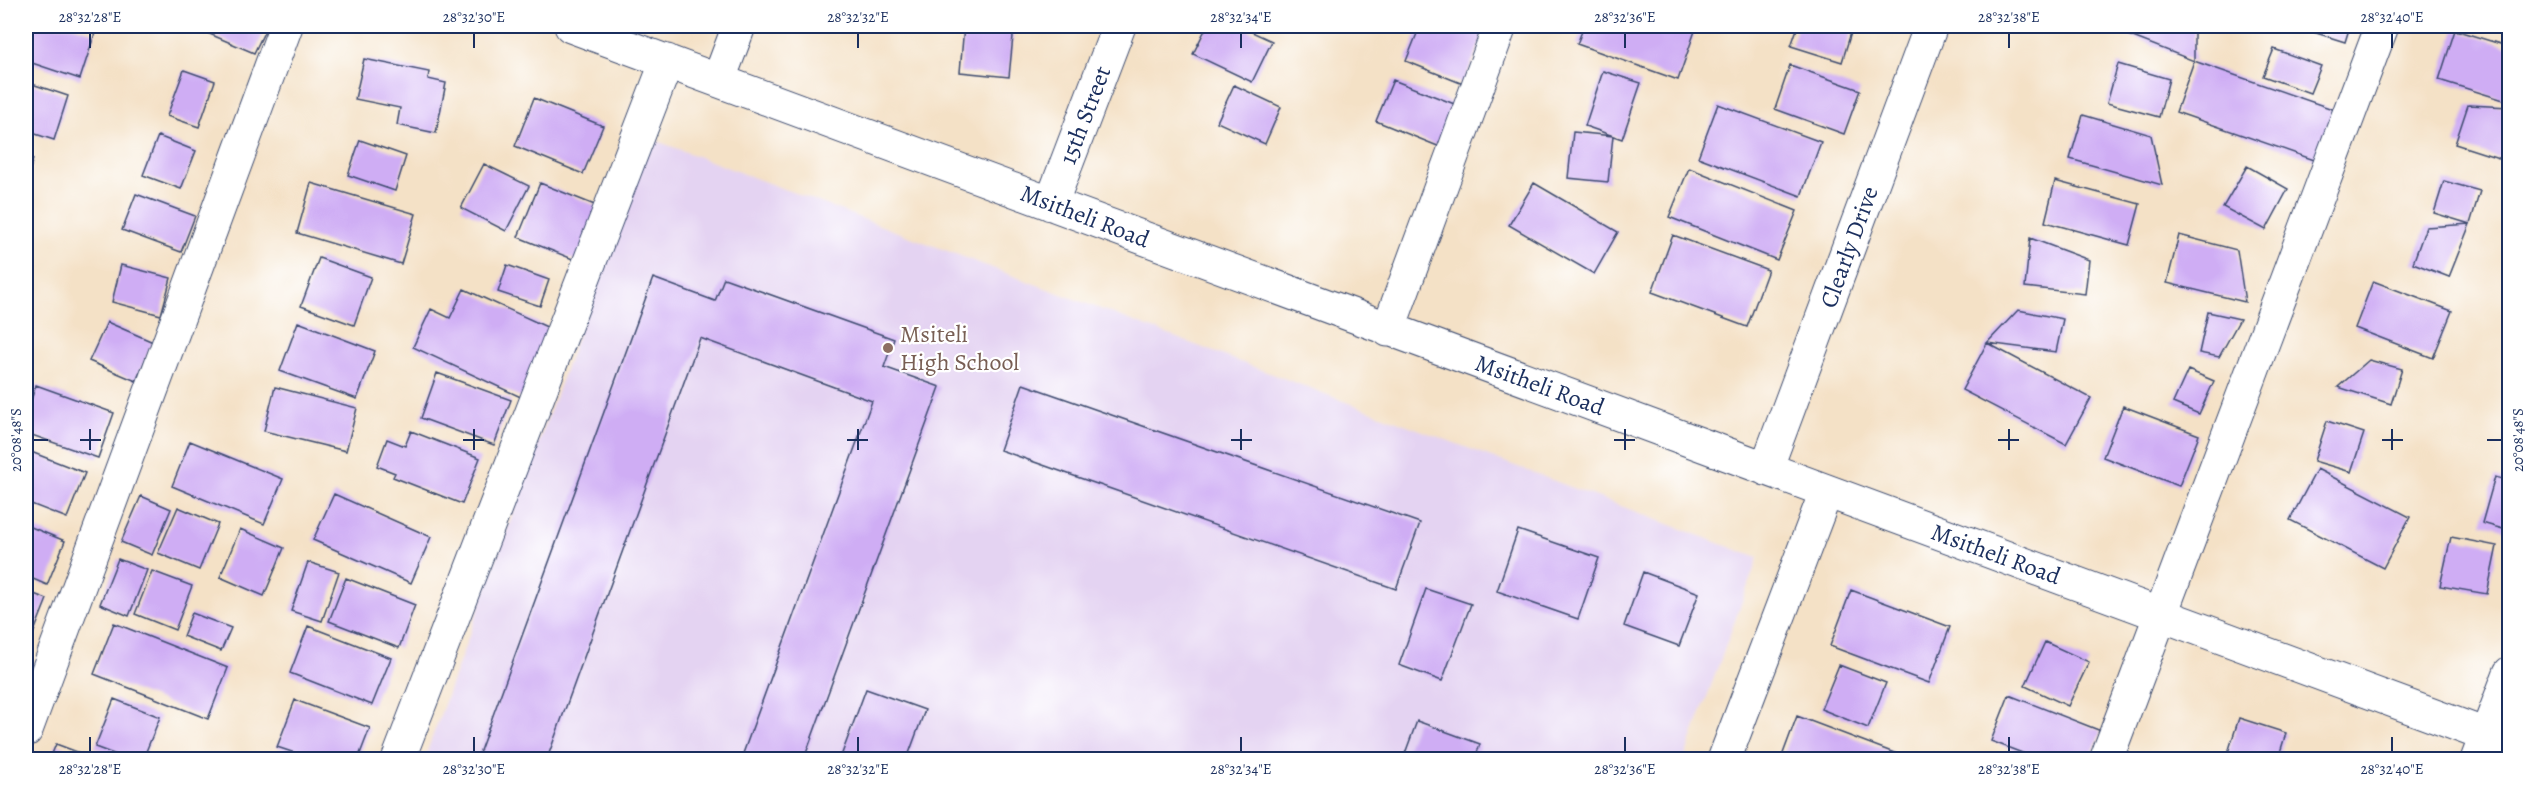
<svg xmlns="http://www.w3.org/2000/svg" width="2535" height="785" font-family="Alegreya,serif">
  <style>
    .built { fill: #e4d3f2 }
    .building { fill: #cfadf4 }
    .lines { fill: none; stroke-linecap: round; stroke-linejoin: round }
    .minor-casing { stroke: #3c4a6e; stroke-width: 35 }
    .minor { stroke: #fff; stroke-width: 33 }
    .ticks { fill: none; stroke: #1b2f5e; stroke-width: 2 }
    .education-dot { fill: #8d6e63; stroke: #fff; stroke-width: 2 }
    .labels { text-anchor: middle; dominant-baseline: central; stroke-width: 4.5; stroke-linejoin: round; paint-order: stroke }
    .street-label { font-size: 24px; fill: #1b2f5e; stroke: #fff }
    .education-label { font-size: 24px; fill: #785e54; stroke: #fff; text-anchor: start }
    .neatline { fill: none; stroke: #1b2f5e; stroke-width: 2 }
    .ticks-label { font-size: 15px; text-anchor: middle; fill: #1b2f5e }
  </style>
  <rect width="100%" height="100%" fill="#fff"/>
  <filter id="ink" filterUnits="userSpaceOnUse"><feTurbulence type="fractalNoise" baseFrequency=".0167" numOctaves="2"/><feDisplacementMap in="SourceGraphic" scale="12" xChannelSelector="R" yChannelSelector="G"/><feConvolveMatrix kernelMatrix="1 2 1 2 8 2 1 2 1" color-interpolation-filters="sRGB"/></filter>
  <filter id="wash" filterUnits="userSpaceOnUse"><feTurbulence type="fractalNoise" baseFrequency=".008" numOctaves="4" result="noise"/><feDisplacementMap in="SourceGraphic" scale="24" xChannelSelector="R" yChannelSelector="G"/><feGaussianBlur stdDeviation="1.35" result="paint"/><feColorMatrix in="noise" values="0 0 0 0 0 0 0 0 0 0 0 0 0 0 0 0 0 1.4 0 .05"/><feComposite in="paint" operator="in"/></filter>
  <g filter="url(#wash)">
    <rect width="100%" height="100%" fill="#f4e1c6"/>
    <path class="built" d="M 649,138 L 1758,558 L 1684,759 L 424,760 Z"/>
    <g id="blocks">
      <path class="building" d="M 29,26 L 72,26 L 95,33 L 80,79 L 26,61 L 26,37 Z
        M 191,26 L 267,26 L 254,53 Z
        M 964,26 L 1014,26 L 1009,77 L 960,72 Z
        M 1207,26 L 1239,26 L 1272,41 L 1252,82 L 1193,54 Z
        M 1420,26 L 1487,26 L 1463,84 L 1406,61 Z
        M 1584,26 L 1690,26 L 1696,28 L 1678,80 L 1577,44 Z
        M 1798,26 L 1853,26 L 1842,62 L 1791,46 Z
        M 2105,26 L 2194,26 L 2194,61 Z
        M 2294,26 L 2350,26 L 2345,42 Z
        M 2455,30 L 2510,47 L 2510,102 L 2439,80 Z
        M 2274,49 L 2321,66 L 2310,93 L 2263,76 Z
        M 364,59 L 429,72 L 428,79 L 446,83 L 436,133 L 397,125 L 400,108 L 355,99 Z
        M 2194,61 L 2341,112 L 2323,163 L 2176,112 Z
        M 2118,64 L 2169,79 L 2159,117 L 2107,103 Z
        M 1790,65 L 1860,90 L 1844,134 L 1775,109 Z
        M 184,70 L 215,81 L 199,127 L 167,116 Z
        M 1603,71 L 1641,83 L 1622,139 L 1585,126 Z
        M 1393,80 L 1462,107 L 1445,149 L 1376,121 Z
        M 26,82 L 68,96 L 54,140 L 26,131 Z
        M 1234,85 L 1281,107 L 1265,144 L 1217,122 Z
        M 534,98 L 603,126 L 583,174 L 515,146 Z
        M 1718,104 L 1821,142 L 1801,196 L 1698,157 Z
        M 2468,105 L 2510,107 L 2508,161 L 2455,144 Z
        M 2083,115 L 2151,135 L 2162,185 L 2070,159 Z
        M 1573,132 L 1613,136 L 1608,182 L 1568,178 Z
        M 158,136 L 196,151 L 181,189 L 143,175 Z
        M 360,140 L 406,156 L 395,191 L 348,175 Z
        M 26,157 L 33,159 L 26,182 Z
        M 484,164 L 529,186 L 506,231 L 461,208 Z
        M 2247,166 L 2288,189 L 2266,230 L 2223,207 Z
        M 1689,168 L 1797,211 L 1777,260 L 1669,217 Z
        M 2055,181 L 2140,204 L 2129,245 L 2045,222 Z
        M 2444,181 L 2480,191 L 2470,224 L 2434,213 Z
        M 311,183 L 416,214 L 401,264 L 297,233 Z
        M 540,183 L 607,210 L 585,264 L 518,237 Z
        M 1534,183 L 1618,232 L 1594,274 L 1509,225 Z
        M 136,194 L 195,216 L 181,252 L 122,230 Z
        M 2470,224 L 2449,277 L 2413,263 L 2426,227 Z
        M 1673,235 L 1768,270 L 1747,327 L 1652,292 Z
        M 2179,235 L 2237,250 L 2245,302 L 2167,283 Z
        M 2030,238 L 2089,260 L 2085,294 L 2025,287 Z
        M 319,258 L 371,277 L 354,325 L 301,306 Z
        M 121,265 L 171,278 L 161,315 L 112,302 Z
        M 507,265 L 549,280 L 540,306 L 498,292 Z
        M 653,278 L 715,301 L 724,278 L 894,339 L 884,367 L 940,387 L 804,759 L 741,759 L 872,401 L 700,338 L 547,759 L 477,759 Z
        M 2373,281 L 2452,311 L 2433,358 L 2355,328 Z
        M 464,289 L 549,328 L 527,400 L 413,347 L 431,309 L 450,318 Z
        M 2018,310 L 2063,319 L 2056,352 L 1987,343 Z
        M 2208,312 L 2240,319 L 2219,357 L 2199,353 Z
        M 107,322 L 153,342 L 136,381 L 89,361 Z
        M 298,322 L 375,351 L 357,399 L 280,371 Z
        M 1987,343 L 2091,398 L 2066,444 L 1962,390 Z
        M 2369,360 L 2402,369 L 2391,404 L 2338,387 Z
        M 2188,370 L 2214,381 L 2199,414 L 2173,403 Z
        M 437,373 L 511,400 L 494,445 L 421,418 Z
        M 1023,384 L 1420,523 L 1396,589 L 1000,450 Z
        M 36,385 L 114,413 L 98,458 L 26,433 L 26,415 Z
        M 275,387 L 357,408 L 346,451 L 264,431 Z
        M 2123,406 L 2199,435 L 2179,486 L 2103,457 Z
        M 2327,421 L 2364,433 L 2351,472 L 2314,461 Z
        M 411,431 L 480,458 L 462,504 L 393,477 L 395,473 L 377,466 L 387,439 L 405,446 Z
        M 190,441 L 283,479 L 264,524 L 172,486 Z
        M 26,450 L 85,473 L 67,518 L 26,502 Z
        M 2317,469 L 2410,517 L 2383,568 L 2290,520 Z
        M 2495,477 L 2510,481 L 2510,531 L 2482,523 Z
        M 334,494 L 431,537 L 411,583 L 313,540 Z
        M 141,496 L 171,509 L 152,555 L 121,542 Z
        M 178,507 L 218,524 L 199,570 L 158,553 Z
        M 26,525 L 65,541 L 47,585 L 26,576 Z
        M 240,529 L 284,548 L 264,596 L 220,577 Z
        M 1518,530 L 1599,558 L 1578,619 L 1497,591 Z
        M 2451,537 L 2497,546 L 2487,594 L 2440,586 Z
        M 118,559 L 147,570 L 129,616 L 100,604 Z
        M 308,562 L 339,572 L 322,621 L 291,611 Z
        M 152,571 L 192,586 L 175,630 L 135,614 Z
        M 1643,572 L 1699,593 L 1679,646 L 1624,626 Z
        M 346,578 L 415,605 L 399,648 L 329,621 Z
        M 1426,589 L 1471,604 L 1442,681 L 1399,665 Z
        M 1851,590 L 1950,627 L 1929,683 L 1830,646 Z
        M 26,591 L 47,599 L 26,652 Z
        M 192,613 L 231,628 L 221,651 L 183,636 Z
        M 114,623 L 228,668 L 208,719 L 94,674 Z
        M 308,626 L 391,658 L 372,705 L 290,673 Z
        M 2045,642 L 2089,662 L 2068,706 L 2025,686 Z
        M 1839,665 L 1886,683 L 1868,728 L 1821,709 Z
        M 866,689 L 925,710 L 907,759 L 840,759 Z
        M 2009,695 L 2101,731 L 2090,759 L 2038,759 L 1991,741 Z
        M 114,699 L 160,717 L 143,759 L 127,759 L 95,747 Z
        M 295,700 L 370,728 L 358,759 L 313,759 L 277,747 Z
        M 1797,716 L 1897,754 L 1895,759 L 1781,759 Z
        M 2239,718 L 2286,733 L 2278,759 L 2226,759 Z
        M 1417,721 L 1480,744 L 1475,759 L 1403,759 Z
        M 56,744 L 96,759 L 50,759 Z"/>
    </g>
  </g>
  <g filter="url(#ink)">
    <use href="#blocks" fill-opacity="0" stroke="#3c4a6e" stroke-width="1.5"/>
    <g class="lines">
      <defs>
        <path id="minor" d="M 571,26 L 2510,744
          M 719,79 L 739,26
          M 1051,204 L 1119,26
          M 1388,330 L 1500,26
          M 1766,469 L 1931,26
          M 26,730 L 286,26
          M 398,760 L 667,61
          M 1724,760 L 1826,492
          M 2106,760 L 2382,26
          M 2477,760 L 2510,673"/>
      </defs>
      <use href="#minor" class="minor-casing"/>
      <use href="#minor" class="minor"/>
    </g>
  </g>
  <path class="ticks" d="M 90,33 L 90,48M 474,33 L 474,48M 858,33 L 858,48M 1241,33 L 1241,48M 1625,33 L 1625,48M 2009,33 L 2009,48M 2392,33 L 2392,48M 90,429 L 90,450M 474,429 L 474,450M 858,429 L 858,450M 1241,429 L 1241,450M 1625,429 L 1625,450M 2009,429 L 2009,450M 2392,429 L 2392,450M 33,440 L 48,440M 80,440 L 101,440M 463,440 L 484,440M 847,440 L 868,440M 1231,440 L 1252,440M 1614,440 L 1635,440M 1998,440 L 2019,440M 2382,440 L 2403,440M 2487,440 L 2502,440M 90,737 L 90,752M 474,737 L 474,752M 858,737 L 858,752M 1241,737 L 1241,752M 1625,737 L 1625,752M 2009,737 L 2009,752M 2392,737 L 2392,752"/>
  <circle class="education-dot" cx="888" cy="348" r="6"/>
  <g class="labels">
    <g class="street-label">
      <text transform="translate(1085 115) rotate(-69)">15th Street</text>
      <text transform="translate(1085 216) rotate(21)">Msitheli Road</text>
      <text transform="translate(1849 247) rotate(-70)">Clearly Drive</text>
      <text transform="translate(1540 385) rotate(20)">Msitheli Road</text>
      <text transform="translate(1996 554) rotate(20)">Msitheli Road</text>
    </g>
    <g class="education-label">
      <text x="900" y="334">Msiteli<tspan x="900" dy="28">High School</tspan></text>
    </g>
  </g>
  <rect width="2535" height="785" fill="none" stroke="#fff" stroke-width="66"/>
  <rect x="33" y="33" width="2469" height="719" class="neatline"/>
  <g class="ticks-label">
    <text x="90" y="22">28°32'28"E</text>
    <text x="474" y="22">28°32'30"E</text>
    <text x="858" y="22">28°32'32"E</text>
    <text x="1241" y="22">28°32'34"E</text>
    <text x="1625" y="22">28°32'36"E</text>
    <text x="2009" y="22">28°32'38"E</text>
    <text x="2392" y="22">28°32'40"E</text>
    <text transform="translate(16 440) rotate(-90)" y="5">20°08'48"S</text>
    <text transform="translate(2518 440) rotate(-90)" y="5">20°08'48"S</text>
    <text x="90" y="774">28°32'28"E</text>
    <text x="474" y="774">28°32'30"E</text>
    <text x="858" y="774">28°32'32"E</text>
    <text x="1241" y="774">28°32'34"E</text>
    <text x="1625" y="774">28°32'36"E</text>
    <text x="2009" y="774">28°32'38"E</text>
    <text x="2392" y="774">28°32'40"E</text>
  </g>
</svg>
